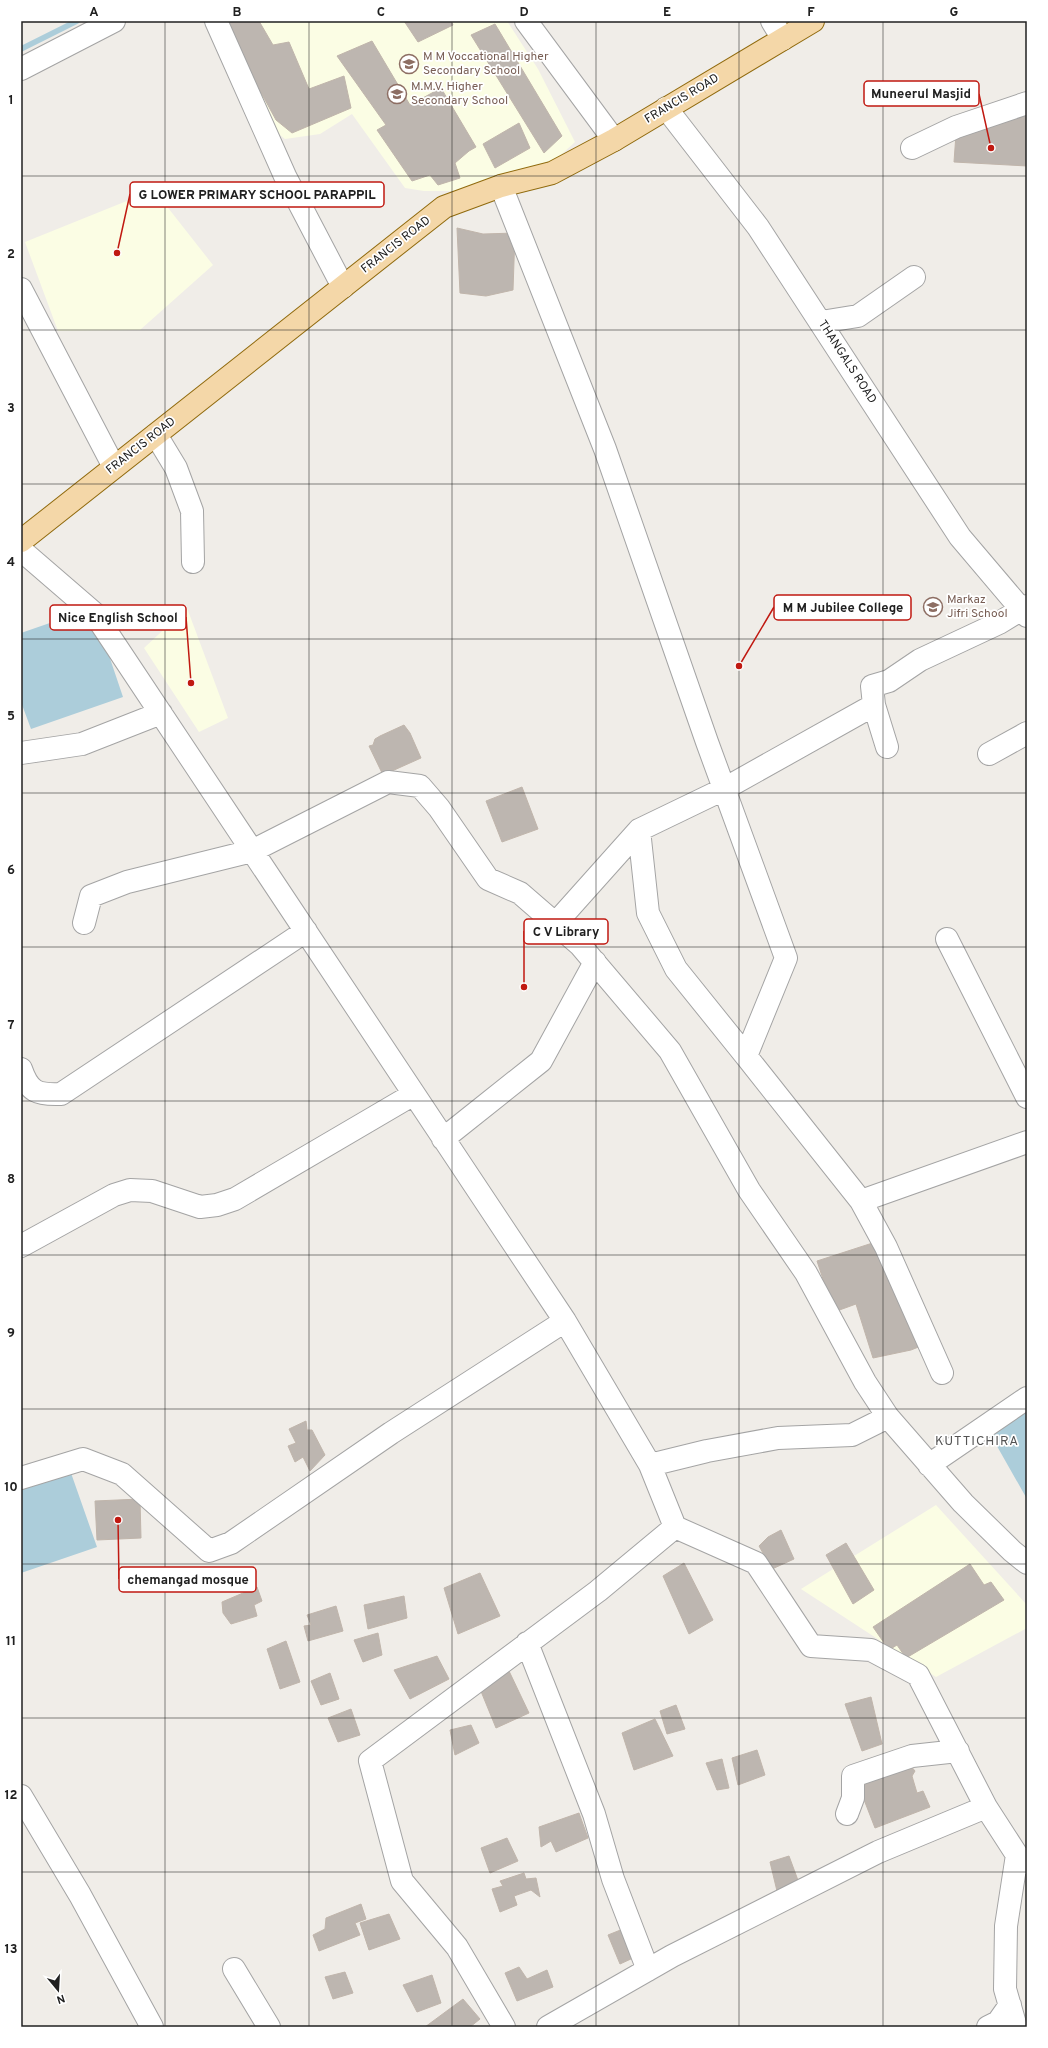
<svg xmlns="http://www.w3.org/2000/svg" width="1048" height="2048" font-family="Overpass,sans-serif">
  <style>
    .education { fill: #fbfde4 }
    .water { fill: #accdda }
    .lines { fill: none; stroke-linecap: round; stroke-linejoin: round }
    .stream { stroke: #accdda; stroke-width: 5.5 }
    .building { fill: #bdb6b0; stroke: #c0b5ab }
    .minor-casing { stroke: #a4a4a4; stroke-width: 24 }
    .major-casing { stroke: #906a0d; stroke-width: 24 }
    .minor { stroke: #fff; stroke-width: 22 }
    .major { stroke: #f4d7a8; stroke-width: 22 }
    .grid { fill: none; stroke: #202020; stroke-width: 1; stroke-opacity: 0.55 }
    .labels { text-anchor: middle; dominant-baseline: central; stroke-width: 3.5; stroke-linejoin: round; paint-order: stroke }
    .education-label { font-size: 12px; fill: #785e54; stroke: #fff; text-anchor: start }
    .street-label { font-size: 12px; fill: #202020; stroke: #fff }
    .neighbourhood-label { font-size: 13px; letter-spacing: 1px; fill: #535353; stroke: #fff }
    .leader { fill: none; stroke: #c01911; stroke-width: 1.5 }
    .callout-dot { fill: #c01911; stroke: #fff; stroke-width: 1.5 }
    .callout { fill: #fff; stroke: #c01911; stroke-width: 1.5 }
    .callout-label { font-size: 13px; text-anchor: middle; font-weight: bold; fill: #202020 }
    .neatline { fill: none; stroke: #202020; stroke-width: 1.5 }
    .grid-label { font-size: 13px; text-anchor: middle; font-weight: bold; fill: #202020 }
  </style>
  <rect width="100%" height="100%" fill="#f0ede8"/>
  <path class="education" d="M 208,21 L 507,21 L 538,69 L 575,142 L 551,164 L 511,172 L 453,191 L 424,191 L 405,188 L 352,114 L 320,134 L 285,139 L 253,114 Z
    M 154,190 L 213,265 L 140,330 L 58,331 L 25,242 Z
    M 187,608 L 228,718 L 199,732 L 144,648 Z
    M 936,1505 L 1027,1605 L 1027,1628 L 936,1677 L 801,1589 Z"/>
  <path class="water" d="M 93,608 L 123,697 L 31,729 L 21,702 L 21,633 Z
    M 1027,1411 L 1027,1499 L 989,1432 Z
    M 71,1473 L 97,1547 L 21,1573 L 21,1490 Z"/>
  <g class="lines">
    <path class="stream" d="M 21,49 L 77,21"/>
  </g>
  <path class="building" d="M 222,21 L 259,21 L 273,45 L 289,42 L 309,89 L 344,76 L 351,108 L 292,133 L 276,120 Z
    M 404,21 L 451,21 L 453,25 L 418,42 Z
    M 495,24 L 562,136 L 544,153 L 471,35 Z
    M 372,41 L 410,105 L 441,88 L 476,147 L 469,151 L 455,163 L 460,178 L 438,185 L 430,175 L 412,181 L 377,130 L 386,125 L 337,56 Z
    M 1027,111 L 1027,166 L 954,162 L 956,134 Z
    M 519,123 L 530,148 L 495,168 L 483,144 Z
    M 457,228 L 483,234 L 515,233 L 513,290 L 486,296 L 460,293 Z
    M 404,725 L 410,733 L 421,758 L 383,775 L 369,746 L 373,745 L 375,739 L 380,736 Z
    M 522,787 L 538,829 L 502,842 L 486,801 Z
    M 888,1238 L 926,1344 L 911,1350 L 873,1358 L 856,1304 L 834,1312 L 817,1261 Z
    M 306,1421 L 307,1430 L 312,1430 L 325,1455 L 310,1471 L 303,1457 L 295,1462 L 288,1446 L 296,1443 L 289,1429 Z
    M 140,1499 L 141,1538 L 97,1540 L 95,1501 Z
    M 781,1530 L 794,1559 L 772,1569 L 759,1546 L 768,1537 Z
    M 846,1543 L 874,1590 L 853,1604 L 826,1555 Z
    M 684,1563 L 713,1620 L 689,1634 L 663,1576 Z
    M 970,1564 L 984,1585 L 991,1582 L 1004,1600 L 906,1658 L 897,1645 L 889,1650 L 873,1627 Z
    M 480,1573 L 500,1616 L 458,1634 L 444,1588 Z
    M 257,1587 L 262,1601 L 254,1605 L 257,1616 L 231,1624 L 223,1613 L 222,1602 Z
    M 404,1596 L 407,1618 L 368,1629 L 364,1605 Z
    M 336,1606 L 343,1631 L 308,1641 L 304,1626 L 311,1625 L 307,1615 Z
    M 378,1633 L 382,1655 L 363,1662 L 354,1640 Z
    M 286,1641 L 300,1682 L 280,1689 L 267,1649 Z
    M 437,1656 L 449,1679 L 410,1699 L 394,1670 Z
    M 509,1671 L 529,1713 L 496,1728 L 478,1684 Z
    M 330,1673 L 339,1699 L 321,1705 L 311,1681 Z
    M 871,1697 L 882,1744 L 862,1751 L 845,1704 Z
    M 676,1705 L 685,1729 L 667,1734 L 660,1711 Z
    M 351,1709 L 360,1735 L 338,1742 L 328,1718 Z
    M 655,1719 L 673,1756 L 634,1770 L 622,1733 Z
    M 471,1725 L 479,1743 L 455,1755 L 450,1730 Z
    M 757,1750 L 765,1775 L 738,1785 L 732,1758 Z
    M 722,1759 L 729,1788 L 717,1790 L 706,1763 Z
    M 910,1765 L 915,1771 L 912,1776 L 917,1793 L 923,1791 L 930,1807 L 875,1828 L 856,1779 Z
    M 579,1813 L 588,1838 L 556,1852 L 551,1841 L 541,1847 L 539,1827 Z
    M 507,1838 L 518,1861 L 490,1873 L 481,1848 Z
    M 789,1856 L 799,1883 L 777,1891 L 770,1862 Z
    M 524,1873 L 526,1879 L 536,1878 L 540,1897 L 531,1890 L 514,1896 L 517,1905 L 500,1912 L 492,1889 L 503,1886 L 500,1881 Z
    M 361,1904 L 366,1919 L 355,1923 L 360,1935 L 319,1951 L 313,1935 L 325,1929 L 326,1918 Z
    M 389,1914 L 400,1939 L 369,1950 L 360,1923 Z
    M 633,1925 L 646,1952 L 620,1964 L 608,1935 Z
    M 519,1967 L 527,1979 L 547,1970 L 553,1987 L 517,2001 L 505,1973 Z
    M 345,1972 L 353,1993 L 333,1999 L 325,1977 Z
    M 432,1975 L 441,2003 L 417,2012 L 403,1985 Z
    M 463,1999 L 480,2019 L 470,2027 L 425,2027 Z"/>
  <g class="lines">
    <defs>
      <path id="minor" d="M 216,21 L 285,176 L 343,287
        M 526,21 L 614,140
        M 772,21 L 783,39
        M 21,69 L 114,21
        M 666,108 L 758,227 L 960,537 L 1027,616
        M 912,148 L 956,127 L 1027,103
        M 501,186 L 605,449 L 707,742 L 786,958 L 746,1056 L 861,1201 L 1027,1142
        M 21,289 L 114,467
        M 821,322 L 858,316 L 914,277
        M 156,435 L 176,468 L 192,511 L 193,562
        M 21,550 L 94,613 L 565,1321 L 650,1465 L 675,1527 L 756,1563 L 811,1646 L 871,1650 L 918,1675 L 986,1807 L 1017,1855 L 1027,1863
        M 887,747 L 874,705 L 872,686 L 889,681 L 920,660 L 999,623 L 1027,606
        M 21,753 L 82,744 L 161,713
        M 989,754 L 1027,733
        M 639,830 L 648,913 L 676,969 L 746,1056
        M 84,923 L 91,896 L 127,882 L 252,851 L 388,782 L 420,786 L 439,808 L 488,879 L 520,893 L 580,945 L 670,1051 L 749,1190 L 806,1273 L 865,1382 L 888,1417 L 963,1503 L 1012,1551 L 1027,1563
        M 555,924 L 639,830 L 724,789 L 874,705
        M 947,939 L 1027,1097
        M 21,1069 C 29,1092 37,1095 61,1094 L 306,931
        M 443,1139 L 541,1061 L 595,962
        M 861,1201 L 886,1247 L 942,1373
        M 21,1246 L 114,1195 L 130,1190 L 152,1191 L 200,1207 L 217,1205 L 235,1199 L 414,1094
        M 650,1465 L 707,1451 L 778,1438 L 852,1435 L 888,1417
        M 929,1465 L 1027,1398
        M 21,1478 L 83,1459 L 122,1474 L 209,1551 L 231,1543 L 391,1433 L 565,1321
        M 527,1643 L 594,1814 L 613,1879 L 648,1970
        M 21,1796 L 80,1895 L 152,2027
        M 847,1814 L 853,1798 L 853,1776 L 912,1756 L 958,1751
        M 234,1969 L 269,2027
        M 504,2027 L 457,1947 L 402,1881 L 370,1761 L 598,1591 L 675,1527
        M 548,2027 L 672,1956 L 878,1852 L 986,1807
        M 988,2027 L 998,2022 L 1010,2005
        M 1016,2027 L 1005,1989 L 1006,1926 L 1017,1855"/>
      <path id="major" d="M 21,541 L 444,207 L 501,186 L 552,173 L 614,140 L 813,21"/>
    </defs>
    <use href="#minor" class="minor-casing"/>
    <use href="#major" class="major-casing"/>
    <use href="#minor" class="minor"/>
    <use href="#major" class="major"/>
  </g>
  <path class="grid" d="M 165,21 L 165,2027M 309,21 L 309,2027M 452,21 L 452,2027M 596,21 L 596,2027M 739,21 L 739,2027M 883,21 L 883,2027M 21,176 L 1027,176M 21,330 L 1027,330M 21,484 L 1027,484M 21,639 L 1027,639M 21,793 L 1027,793M 21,947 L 1027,947M 21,1101 L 1027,1101M 21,1255 L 1027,1255M 21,1409 L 1027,1409M 21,1564 L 1027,1564M 21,1718 L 1027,1718M 21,1872 L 1027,1872"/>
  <defs>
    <symbol id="school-ring" viewBox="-11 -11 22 22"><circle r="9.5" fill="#fff" stroke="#8d6e63" stroke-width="1.5"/><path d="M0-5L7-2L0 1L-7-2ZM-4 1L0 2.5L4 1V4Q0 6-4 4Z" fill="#8d6e63"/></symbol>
  </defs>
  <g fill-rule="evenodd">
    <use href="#school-ring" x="398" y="53" width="22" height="22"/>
    <use href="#school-ring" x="386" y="83" width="22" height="22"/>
    <use href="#school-ring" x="922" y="596" width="22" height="22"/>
  </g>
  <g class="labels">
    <g class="education-label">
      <text x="423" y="57">M M Voccational Higher<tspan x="423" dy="14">Secondary School</tspan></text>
      <text x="411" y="87">M.M.V. Higher<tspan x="411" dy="14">Secondary School</tspan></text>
      <text x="947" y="600">Markaz<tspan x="947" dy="14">Jifri School</tspan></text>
    </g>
    <g class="street-label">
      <text transform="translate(682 99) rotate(-31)">FRANCIS ROAD</text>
      <text transform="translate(396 245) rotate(-38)">FRANCIS ROAD</text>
      <text transform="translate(847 362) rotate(57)">THANGALS ROAD</text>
      <text transform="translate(141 446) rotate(-38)">FRANCIS ROAD</text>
    </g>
    <g class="neighbourhood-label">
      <text x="977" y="1442">KUTTICHIRA</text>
    </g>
  </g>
  <path class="leader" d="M991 148L979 94M117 253L130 194M739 666L774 607M191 683L186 617M524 987L524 931M118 1520L119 1579"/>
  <g class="callout-dot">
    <circle cx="991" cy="148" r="4"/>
    <circle cx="117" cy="253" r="4"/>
    <circle cx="739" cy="666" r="4"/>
    <circle cx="191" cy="683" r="4"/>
    <circle cx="524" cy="987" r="4"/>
    <circle cx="118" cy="1520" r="4"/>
  </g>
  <g class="callout">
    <rect x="864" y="81" width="115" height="25" rx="4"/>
    <rect x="130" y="182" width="254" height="25" rx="4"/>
    <rect x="774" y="595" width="137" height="25" rx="4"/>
    <rect x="50" y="605" width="136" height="25" rx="4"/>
    <rect x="524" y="919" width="84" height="25" rx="4"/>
    <rect x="119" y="1567" width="137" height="25" rx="4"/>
  </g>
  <g class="callout-label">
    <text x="921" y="98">Muneerul Masjid</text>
    <text x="257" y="199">G LOWER PRIMARY SCHOOL PARAPPIL</text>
    <text x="843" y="612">M M Jubilee College</text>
    <text x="118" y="622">Nice English School</text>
    <text x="566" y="936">C V Library</text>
    <text x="188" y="1584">chemangad mosque</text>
  </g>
  <rect width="1048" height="2048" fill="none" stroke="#ffffff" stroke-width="44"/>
  <g transform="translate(58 1990) rotate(162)" stroke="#ffffff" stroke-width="3" paint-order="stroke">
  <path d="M0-3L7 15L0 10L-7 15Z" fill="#202020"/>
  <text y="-6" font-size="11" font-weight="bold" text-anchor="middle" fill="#202020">N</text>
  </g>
  <rect x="22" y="22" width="1004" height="2004" class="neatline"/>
  <g class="grid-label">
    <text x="94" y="16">A</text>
    <text x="237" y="16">B</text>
    <text x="381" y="16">C</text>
    <text x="524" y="16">D</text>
    <text x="667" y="16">E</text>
    <text x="811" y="16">F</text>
    <text x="954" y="16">G</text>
    <text x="11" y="104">1</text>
    <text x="11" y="258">2</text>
    <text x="11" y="412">3</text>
    <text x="11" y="566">4</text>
    <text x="11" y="720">5</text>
    <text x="11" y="874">6</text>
    <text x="11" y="1029">7</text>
    <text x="11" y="1183">8</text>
    <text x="11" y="1337">9</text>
    <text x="11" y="1491">10</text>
    <text x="11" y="1645">11</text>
    <text x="11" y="1799">12</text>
    <text x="11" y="1953">13</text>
  </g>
</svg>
